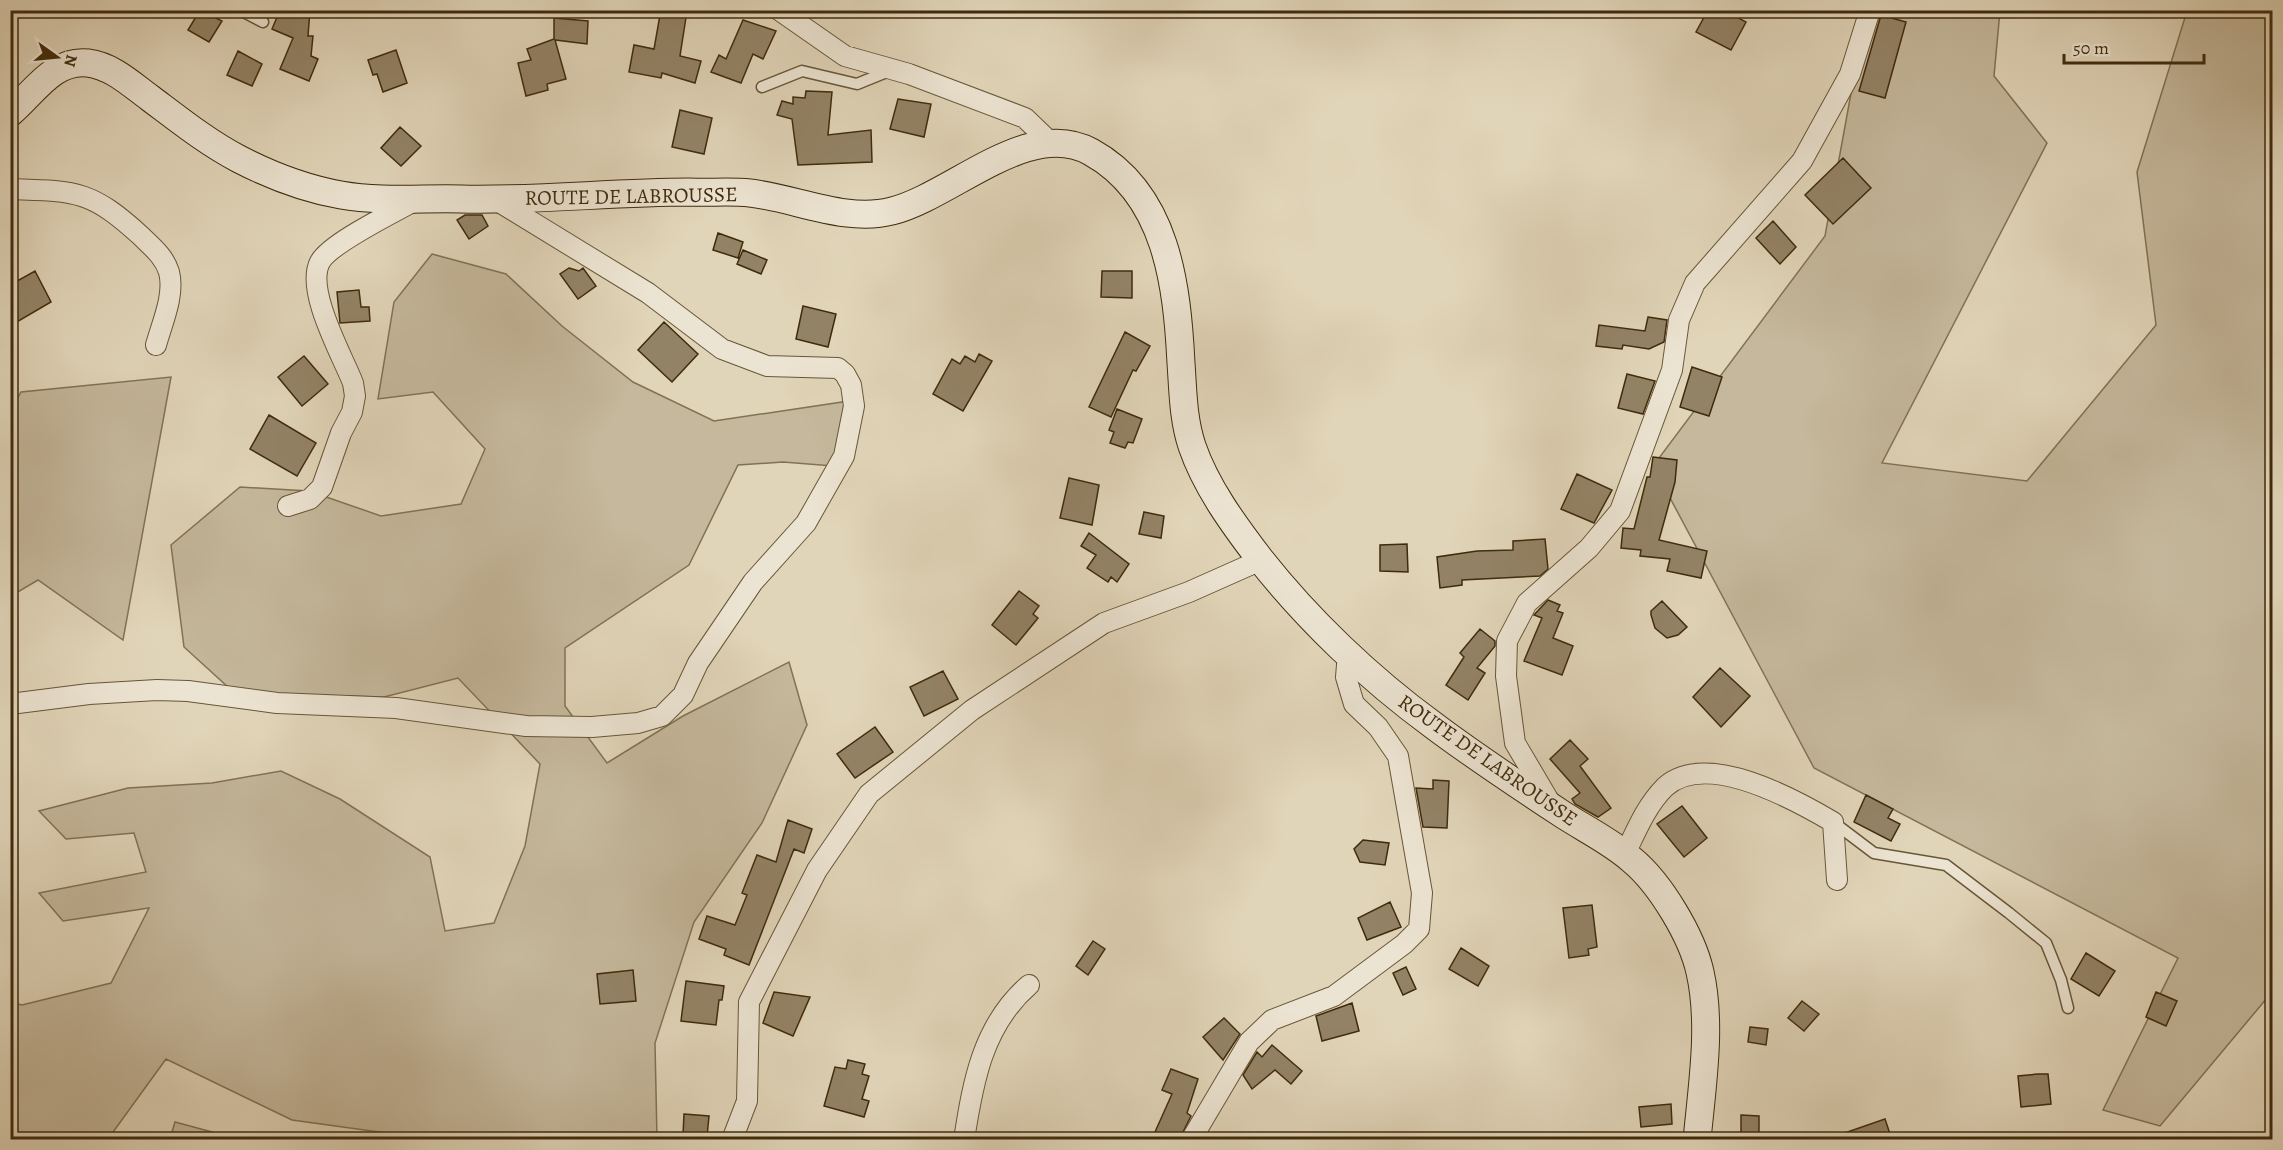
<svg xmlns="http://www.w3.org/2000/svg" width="2283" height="1150" font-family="Alegreya,serif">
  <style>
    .green { fill: #c5b89c; stroke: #827254; stroke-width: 1.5 }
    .building { fill: #938366; stroke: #3f2b0c; stroke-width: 1.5 }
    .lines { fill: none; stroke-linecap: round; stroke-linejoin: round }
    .lane-casing { stroke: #685637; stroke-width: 13 }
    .street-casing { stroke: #685637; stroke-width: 22 }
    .secondary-casing { stroke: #3f2b0c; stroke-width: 29 }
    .lane { stroke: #ece4d2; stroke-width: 10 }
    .street { stroke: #ece4d2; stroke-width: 20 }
    .secondary { stroke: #ece4d2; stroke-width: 27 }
    .labels { text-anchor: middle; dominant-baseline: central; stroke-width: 4.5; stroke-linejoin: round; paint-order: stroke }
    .street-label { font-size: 21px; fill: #3f2b0c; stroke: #ece4d2 }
  </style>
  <rect width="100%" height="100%" fill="#e1d5b9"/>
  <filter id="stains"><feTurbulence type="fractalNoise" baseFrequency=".00333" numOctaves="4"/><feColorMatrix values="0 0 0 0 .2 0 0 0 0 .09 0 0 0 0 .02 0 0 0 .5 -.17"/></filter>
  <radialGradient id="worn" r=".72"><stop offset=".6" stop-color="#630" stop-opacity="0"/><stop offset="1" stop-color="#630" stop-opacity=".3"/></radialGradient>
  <path class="green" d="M 1866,11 L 2000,11 L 1994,76 L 2047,143 L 1882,463 L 2027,481 L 2156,325 L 2137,172 L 2187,11 L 2272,11 L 2272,992 L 2160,1126 L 2103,1110 L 2178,958 L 1814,768 L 1653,466 L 1825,236 Z
    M 432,254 L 506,274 L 562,326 L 633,382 L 714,421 L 849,401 L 833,466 L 783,462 L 738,465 L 689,565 L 565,648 L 565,706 L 607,763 L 683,716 L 789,662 L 807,725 L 762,823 L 694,922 L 655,1043 L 657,1139 L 437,1140 L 292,1120 L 166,1059 L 108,1139 L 11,1139 L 10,1002 L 22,1005 L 111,983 L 149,908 L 63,921 L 39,893 L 146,872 L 134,833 L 66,839 L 39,811 L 128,788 L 212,783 L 281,771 L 340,799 L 430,857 L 445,931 L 494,923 L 525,846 L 540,764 L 458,678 L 384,697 L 277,694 L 228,687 L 184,647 L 171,545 L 240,487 L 309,491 L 381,516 L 461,504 L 485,449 L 433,392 L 378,399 L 394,302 Z
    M 171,377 L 123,640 L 38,580 L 11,596 L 11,410 L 21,392 Z
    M 175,1122 L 238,1139 L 170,1139 Z"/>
  <path class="building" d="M 200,10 L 222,21 L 209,42 L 188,30 Z
    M 280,10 L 310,10 L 308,36 L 313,36 L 311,56 L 318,59 L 309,81 L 280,69 L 293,38 L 272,29 Z
    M 668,10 L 687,11 L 680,56 L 701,61 L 695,83 L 662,73 L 661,78 L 629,72 L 634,45 L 654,49 L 660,15 L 668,17 Z
    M 1708,10 L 1724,10 L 1746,22 L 1731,50 L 1696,32 Z
    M 1881,15 L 1906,22 L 1885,98 L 1859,91 Z
    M 554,18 L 588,21 L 587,44 L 555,40 L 566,79 L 547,84 L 548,90 L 526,96 L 518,63 L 531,60 L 527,49 L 554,39 Z
    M 743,20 L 776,31 L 763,59 L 753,54 L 741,83 L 711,72 L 719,55 L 726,59 Z
    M 396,50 L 407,83 L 383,92 L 377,74 L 373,75 L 368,60 Z
    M 238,51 L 262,64 L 252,86 L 227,75 Z
    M 806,91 L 832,92 L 828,135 L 871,130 L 872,162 L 798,165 L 792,119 L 777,115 L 782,101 L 793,104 L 793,97 L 805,98 Z
    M 898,99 L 931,104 L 924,137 L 890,129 Z
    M 680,110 L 712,118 L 704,154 L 672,147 Z
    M 400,127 L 421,146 L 401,166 L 381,148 Z
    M 1843,158 L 1871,188 L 1833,224 L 1805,195 Z
    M 465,215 L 482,215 L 488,226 L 469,239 L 457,220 Z
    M 1773,221 L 1796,247 L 1780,264 L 1756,238 Z
    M 718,233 L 743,242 L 738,258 L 713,250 Z
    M 743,250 L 767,260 L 761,274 L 737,264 Z
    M 569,268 L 579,271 L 583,268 L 596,286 L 578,299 L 560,274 Z
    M 35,271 L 51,302 L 10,326 L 10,285 Z
    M 1102,271 L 1132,271 L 1132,298 L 1101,297 Z
    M 359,290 L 361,307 L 369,307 L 370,321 L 340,323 L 337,292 Z
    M 803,306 L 836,314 L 828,347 L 796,339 Z
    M 1648,317 L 1667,320 L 1664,342 L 1649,349 L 1623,345 L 1622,349 L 1596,346 L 1599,325 L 1645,331 Z
    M 664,322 L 698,354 L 672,382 L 638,350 Z
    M 1125,332 L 1150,346 L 1136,371 L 1133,370 L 1111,417 L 1089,407 Z
    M 979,354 L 992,361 L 963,411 L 933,394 L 952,359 L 960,364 L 965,356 L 975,362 Z
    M 304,356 L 328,384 L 302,406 L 278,377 Z
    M 1692,367 L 1722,377 L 1709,416 L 1680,407 Z
    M 1627,374 L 1655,381 L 1643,414 L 1618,408 Z
    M 1117,409 L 1142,419 L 1133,443 L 1128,442 L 1125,448 L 1110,443 L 1114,432 L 1109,430 Z
    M 269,415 L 316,443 L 297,476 L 250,449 Z
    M 1653,457 L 1677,460 L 1675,482 L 1659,540 L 1707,551 L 1701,578 L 1667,571 L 1670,559 L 1640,556 L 1641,550 L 1621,548 L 1623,528 L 1634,529 L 1647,477 L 1650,477 Z
    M 1577,474 L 1612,490 L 1594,523 L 1561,509 Z
    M 1069,478 L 1099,485 L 1092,525 L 1060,518 Z
    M 1144,512 L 1164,516 L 1161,538 L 1139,534 Z
    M 1089,533 L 1129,564 L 1117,582 L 1111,577 L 1108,582 L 1087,568 L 1096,555 L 1081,546 Z
    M 1545,539 L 1548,569 L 1540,576 L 1462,580 L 1462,585 L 1440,588 L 1437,557 L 1477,551 L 1513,550 L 1513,541 Z
    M 1407,544 L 1408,572 L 1380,571 L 1380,545 Z
    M 1019,591 L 1039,606 L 1033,614 L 1038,618 L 1016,645 L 992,625 Z
    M 1548,600 L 1560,605 L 1557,611 L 1563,613 L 1553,638 L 1573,646 L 1562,675 L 1524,661 L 1542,618 L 1534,615 Z
    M 1662,601 L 1687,627 L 1678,635 L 1667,638 L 1655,628 L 1651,615 L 1651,611 Z
    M 1480,629 L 1495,641 L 1495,646 L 1477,668 L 1485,673 L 1468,700 L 1446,685 L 1464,657 L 1460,653 Z
    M 1720,668 L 1750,696 L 1721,727 L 1693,697 Z
    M 943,671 L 958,699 L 924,716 L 910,687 Z
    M 875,727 L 893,752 L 855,778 L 837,754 Z
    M 1570,740 L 1588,759 L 1580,766 L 1611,808 L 1598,817 L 1575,804 L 1572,799 L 1580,793 L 1550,759 Z
    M 1433,780 L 1449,781 L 1447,828 L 1423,827 L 1416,788 L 1433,789 Z
    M 1866,795 L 1893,809 L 1888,818 L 1900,824 L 1891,841 L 1854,822 Z
    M 1682,806 L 1707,838 L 1684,857 L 1657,824 Z
    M 788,820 L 812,829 L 804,853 L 794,849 L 749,965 L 724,955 L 726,949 L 699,939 L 707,916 L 735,925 L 747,895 L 742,893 L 757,855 L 776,862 Z
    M 1363,840 L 1389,843 L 1385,865 L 1360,862 L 1354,849 Z
    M 1390,902 L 1401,927 L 1367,940 L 1358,918 Z
    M 1592,905 L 1597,947 L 1588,949 L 1589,955 L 1569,958 L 1563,908 Z
    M 1093,941 L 1105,949 L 1088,975 L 1076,966 Z
    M 1461,948 L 1489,966 L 1478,986 L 1449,969 Z
    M 2086,953 L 2115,971 L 2099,996 L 2071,979 Z
    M 1406,967 L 1416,989 L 1403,995 L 1393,973 Z
    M 633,970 L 636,1001 L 600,1004 L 597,974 Z
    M 686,981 L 724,986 L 722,1000 L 719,1000 L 716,1025 L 681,1021 Z
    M 774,992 L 810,997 L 793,1036 L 763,1023 Z
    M 2156,992 L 2177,1001 L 2166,1026 L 2146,1017 Z
    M 1802,1001 L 1819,1014 L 1804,1031 L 1788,1018 Z
    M 1352,1003 L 1359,1031 L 1322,1041 L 1316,1016 Z
    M 1224,1018 L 1240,1034 L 1223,1060 L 1203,1037 Z
    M 1750,1027 L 1768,1029 L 1766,1045 L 1748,1042 Z
    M 1272,1045 L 1302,1071 L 1291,1084 L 1275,1070 L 1252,1089 L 1243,1075 L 1257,1052 L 1262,1057 Z
    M 848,1060 L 865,1064 L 862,1074 L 869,1076 L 862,1099 L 869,1101 L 864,1117 L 824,1106 L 835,1067 L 846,1069 Z
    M 1171,1069 L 1198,1079 L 1187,1113 L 1191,1116 L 1179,1140 L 1155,1132 L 1172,1094 L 1162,1090 Z
    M 2038,1074 L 2048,1074 L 2051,1104 L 2021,1107 L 2018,1076 Z
    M 1671,1104 L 1672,1124 L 1641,1127 L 1639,1107 Z
    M 684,1114 L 709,1116 L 707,1137 L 683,1135 Z
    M 1741,1115 L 1759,1116 L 1759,1133 L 1741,1133 Z
    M 1885,1119 L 1892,1140 L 1834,1140 L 1833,1137 Z"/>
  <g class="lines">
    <defs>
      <path id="lane" d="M 240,10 L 263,22
        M 762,87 L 802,71 L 857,84 L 889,71
        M 1833,822 L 1874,853 L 1946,865 L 2009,913 L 2046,943 L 2061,980 L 2068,1008"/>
      <path id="street" d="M 779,10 L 845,56 L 909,74 L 1025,118 L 1051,143
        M 10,189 C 76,191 91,190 141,236 C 152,247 164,256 169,272 C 175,295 162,323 156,345
        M 288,506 L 310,499 L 322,487 L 341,433 L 352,412 L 355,396 L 353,383 C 342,355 305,290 320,262 C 330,243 395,212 416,200
        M 10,704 L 89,694 L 157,690 L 188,691 L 277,703 L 396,708 L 526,726 L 592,727 L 638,723 L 662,716 L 683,695 L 698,663 L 753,582 L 806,523 L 844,456 L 854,406 L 851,385 L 845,374 L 838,368 L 767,366 L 722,349 L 648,293 L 496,200
        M 1551,804 L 1515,743 L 1506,676 L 1507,641 L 1527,603 L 1589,548 L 1620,511 L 1672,370 L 1679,320 L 1695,283 L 1802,161 L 1850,74 L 1870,10
        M 1625,854 C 1636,831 1646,806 1665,787 C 1706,750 1794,799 1833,822 L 1837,880
        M 732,1140 L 747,1101 L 749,1002 L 817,870 L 869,794 L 972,710 L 1104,623 L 1189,592 L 1261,560
        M 964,1140 C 973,1081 983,1025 1029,985
        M 1191,1140 L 1249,1042 L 1272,1020 L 1334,996 L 1404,944 L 1419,929 L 1422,893 L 1398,756 L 1378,727 L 1354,704 L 1346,677 L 1348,653"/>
      <path id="secondary" d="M 10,113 C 34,93 53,59 88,63 C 112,66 131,84 150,98 C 178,119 208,143 239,159 C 270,175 307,189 341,195 C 380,202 422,198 461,199 C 537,201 613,192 689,192 C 709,193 730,191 750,193 C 795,198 846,223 892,211 C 952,196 1029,117 1091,152 C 1167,194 1177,285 1181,363 C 1183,391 1183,419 1192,446 C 1206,487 1234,525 1260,559 C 1308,620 1370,679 1433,725 C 1474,756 1518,785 1562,814 C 1585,829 1612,842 1632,860 C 1660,883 1692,936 1700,972 C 1712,1025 1702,1086 1697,1140"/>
    </defs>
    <use href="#lane" class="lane-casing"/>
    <use href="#street" class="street-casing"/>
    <use href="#secondary" class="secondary-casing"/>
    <use href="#lane" class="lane"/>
    <use href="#street" class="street"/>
    <use href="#secondary" class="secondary"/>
  </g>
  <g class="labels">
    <g class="street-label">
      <text transform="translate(631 196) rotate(-1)">ROUTE DE LABROUSSE</text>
      <text transform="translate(1488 760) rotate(35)">ROUTE DE LABROUSSE</text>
    </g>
  </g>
  <rect width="2283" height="1150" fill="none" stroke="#e1d5b9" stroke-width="36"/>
  <rect x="12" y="12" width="2259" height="1126" fill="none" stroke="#3f2b0c" stroke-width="3"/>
  <rect x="18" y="18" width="2247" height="1114" fill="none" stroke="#3f2b0c" stroke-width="1.5"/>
  <g transform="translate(57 57) rotate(105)" stroke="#ece4d2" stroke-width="4.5" paint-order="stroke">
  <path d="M0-4.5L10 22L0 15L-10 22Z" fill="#3f2b0c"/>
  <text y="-9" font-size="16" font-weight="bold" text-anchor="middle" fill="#3f2b0c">N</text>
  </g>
  <path d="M2064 54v9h140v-9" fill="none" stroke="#3f2b0c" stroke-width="3"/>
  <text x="2073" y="54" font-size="18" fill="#3f2b0c" stroke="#ece4d2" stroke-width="4.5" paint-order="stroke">50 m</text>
  <rect width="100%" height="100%" filter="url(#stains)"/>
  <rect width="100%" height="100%" fill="url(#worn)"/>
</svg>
